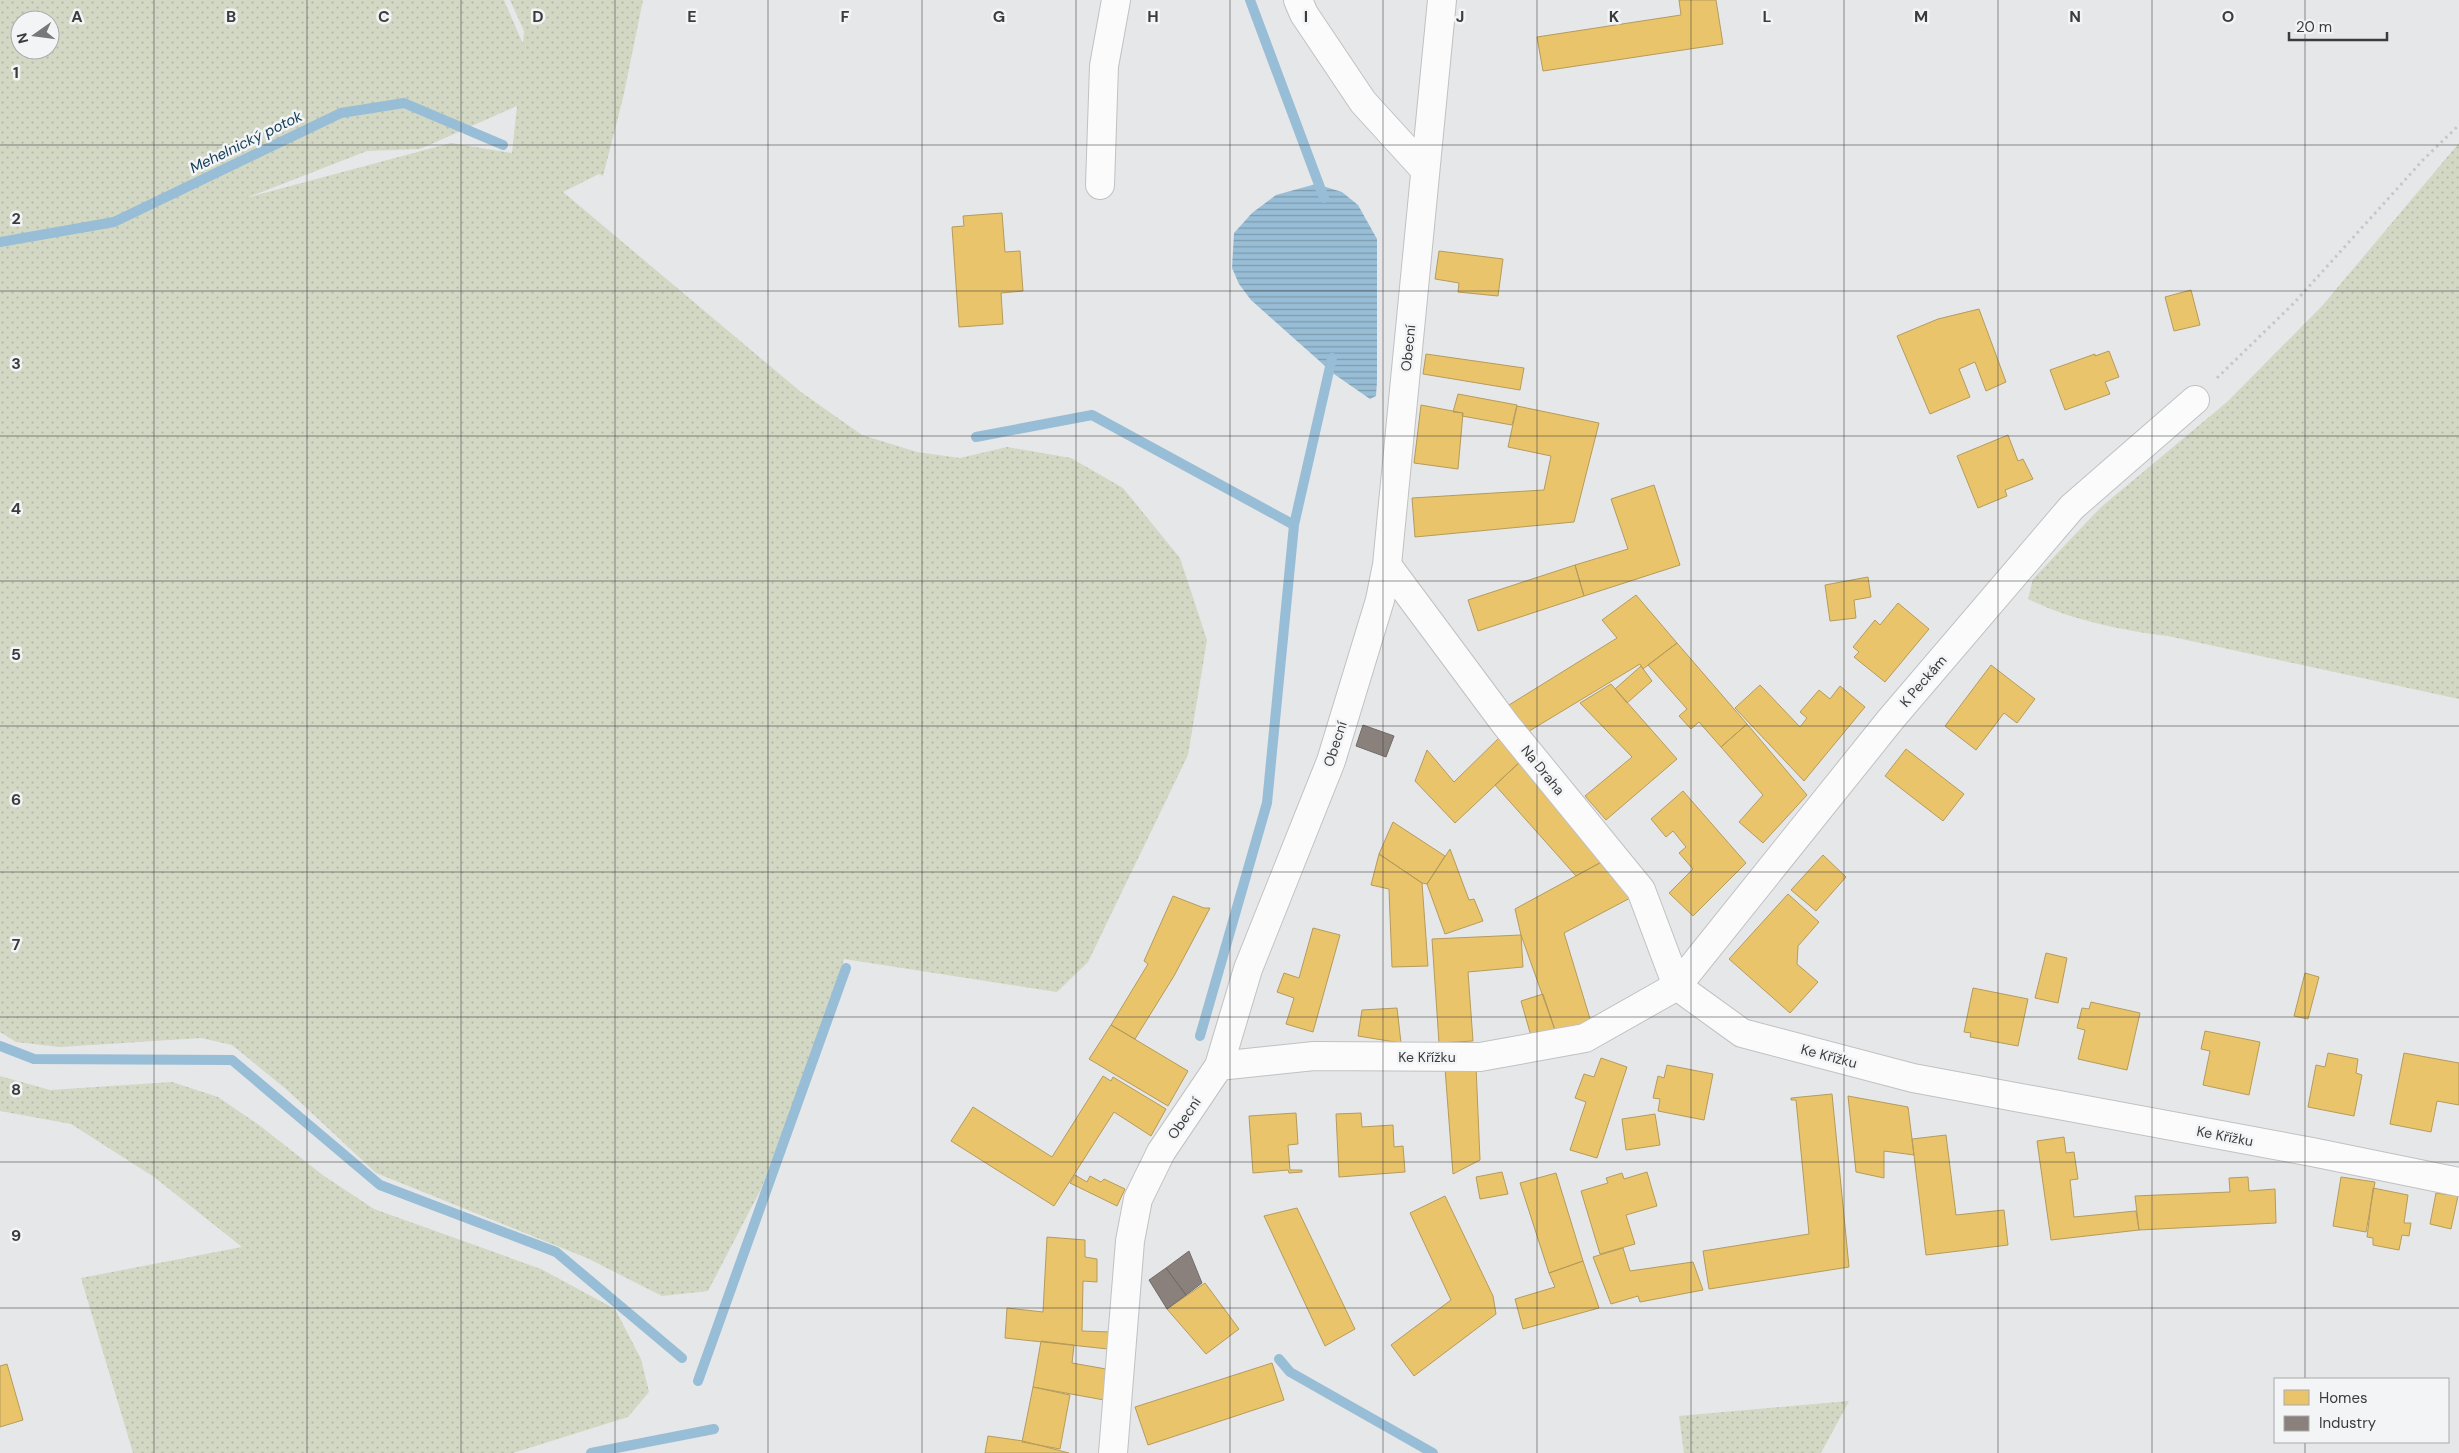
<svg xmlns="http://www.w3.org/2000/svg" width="2459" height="1453" font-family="'DM Sans',sans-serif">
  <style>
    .grass { fill: url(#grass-dots); fill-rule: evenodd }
    .water { fill: url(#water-rules) }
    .homes { fill: #e9c46a; stroke: #b59b5c }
    .industry { fill: #8a817c; stroke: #726c69 }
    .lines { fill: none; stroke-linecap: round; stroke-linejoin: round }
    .stream { stroke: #98bdd6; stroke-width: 10 }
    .street-casing { stroke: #c0c1c2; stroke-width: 30 }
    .path { stroke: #c7c7c8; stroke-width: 3; stroke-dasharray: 2.5 4; stroke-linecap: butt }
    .street { stroke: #fbfbfc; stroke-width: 28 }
    .grid { fill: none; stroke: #3b3c3d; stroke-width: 1; stroke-opacity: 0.55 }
    .labels { text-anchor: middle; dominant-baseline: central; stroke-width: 5; stroke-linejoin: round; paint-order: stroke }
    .street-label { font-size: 14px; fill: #3b3c3d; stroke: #f2f4f6 }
    .water-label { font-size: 15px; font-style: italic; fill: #113b54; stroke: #f2f4f6 }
    .grid-label { font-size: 16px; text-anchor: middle; font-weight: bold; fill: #3b3c3d; stroke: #f2f4f6; stroke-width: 5; stroke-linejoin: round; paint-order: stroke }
  </style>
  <defs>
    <pattern id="grass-dots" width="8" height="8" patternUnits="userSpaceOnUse" patternTransform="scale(1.25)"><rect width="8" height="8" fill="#d2d8c4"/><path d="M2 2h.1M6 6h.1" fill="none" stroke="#b5baa9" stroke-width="1.8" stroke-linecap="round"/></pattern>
    <pattern id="water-rules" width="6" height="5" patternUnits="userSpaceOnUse" patternTransform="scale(1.25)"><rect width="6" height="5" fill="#98bdd6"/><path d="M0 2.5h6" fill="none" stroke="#7d9baf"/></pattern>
  </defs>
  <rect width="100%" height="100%" fill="#e6e7e8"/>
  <path class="grass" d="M 0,0 L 504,0 L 523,44 L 524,31 L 510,0 L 643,0 L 623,98 L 603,176 L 599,174 L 563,192 L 801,392 L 862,435 L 917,452 L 960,458 L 1007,447 L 1071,458 L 1123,488 L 1180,558 L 1207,640 L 1188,755 L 1088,962 L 1057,992 L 844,959 L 831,1003 L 761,1189 L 708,1291 L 662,1296 L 587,1258 L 376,1173 L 286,1089 L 232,1045 L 201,1038 L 60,1047 L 16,1042 L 0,1032 ZM 20,20 L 50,20 L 50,50 L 20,50 ZM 517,106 L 512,153 L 451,143 L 246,198 L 367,151 L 420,149 Z
    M 2459,143 L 2459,699 L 2168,636 C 2121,630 2071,620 2028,599 L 2033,579 L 2100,508 L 2227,402 L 2322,306 Z
    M 0,1076 L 50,1090 L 172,1082 L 218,1097 L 259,1125 L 324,1176 L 374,1209 L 541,1269 L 615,1309 L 641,1359 L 649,1392 L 628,1417 L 513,1453 L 133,1453 L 81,1278 L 242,1247 L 154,1177 L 71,1124 L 0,1111 Z
    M 1849,1401 L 1821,1453 L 1684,1453 L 1679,1416 Z"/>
  <path class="water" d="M 1316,184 L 1342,192 L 1358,205 L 1377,239 L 1377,381 L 1376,396 L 1370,399 L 1334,374 L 1251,300 L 1239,284 L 1232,268 L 1234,233 L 1252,213 L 1276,195 Z"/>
  <path class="homes" d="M 1679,0 L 1716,0 L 1723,44 L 1543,71 L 1537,37 L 1681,15 Z
    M 1002,213 L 1005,252 L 1020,251 L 1023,291 L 1001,293 L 1003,324 L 959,327 L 952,227 L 964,226 L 963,216 Z
    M 1439,251 L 1503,259 L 1498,296 L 1458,292 L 1459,283 L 1435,279 Z
    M 2191,290 L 2200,325 L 2174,331 L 2165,297 Z
    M 1979,309 L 2006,382 L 1986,391 L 1975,362 L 1959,369 L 1970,397 L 1930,414 L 1897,336 L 1938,319 Z
    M 2109,351 L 2119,377 L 2105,382 L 2110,394 L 2065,410 L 2050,370 L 2095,354 L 2095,356 Z
    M 1426,354 L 1524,368 L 1520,390 L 1423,374 Z
    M 1458,394 L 1517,405 L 1512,425 L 1462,416 L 1463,413 L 1453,412 Z
    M 1421,405 L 1463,413 L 1458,469 L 1414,463 Z
    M 1517,406 L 1599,423 L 1574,522 L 1415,537 L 1412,498 L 1544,490 L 1551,456 L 1508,447 Z
    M 2008,435 L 2018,461 L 2023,459 L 2033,479 L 2005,490 L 2007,496 L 1978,508 L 1957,456 Z
    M 1654,485 L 1680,565 L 1584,596 L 1575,565 L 1628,549 L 1611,499 Z
    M 1575,565 L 1584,596 L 1478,631 L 1468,600 Z
    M 1868,577 L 1871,597 L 1854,600 L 1856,618 L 1830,621 L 1825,585 Z
    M 1636,595 L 1677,643 L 1643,669 L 1640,664 L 1526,733 L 1509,705 L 1617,638 L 1602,620 Z
    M 1898,603 L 1929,629 L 1885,682 L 1854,657 L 1859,652 L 1853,647 L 1875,620 L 1880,625 Z
    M 1677,643 L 1747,724 L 1721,747 L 1699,722 L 1691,729 L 1679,716 L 1687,709 L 1648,665 Z
    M 1991,665 L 2035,699 L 2017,723 L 2004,713 L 1976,750 L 1945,726 Z
    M 1641,666 L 1652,681 L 1627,703 L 1615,689 Z
    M 1611,684 L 1677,759 L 1606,820 L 1585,796 L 1632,757 L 1580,703 Z
    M 1760,685 L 1800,727 L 1807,718 L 1800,712 L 1819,690 L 1830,699 L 1840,686 L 1865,707 L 1804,781 L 1735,708 Z
    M 1747,724 L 1807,795 L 1763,843 L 1739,822 L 1763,795 L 1721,747 Z
    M 1501,736 L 1522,760 L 1455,823 L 1415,781 L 1427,750 L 1454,782 Z
    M 1906,749 L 1964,794 L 1943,821 L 1885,776 Z
    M 1522,760 L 1607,859 L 1576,876 L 1495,785 Z
    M 1683,791 L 1746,863 L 1693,916 L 1669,893 L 1693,869 L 1679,853 L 1686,847 L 1673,831 L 1666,837 L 1651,819 Z
    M 1393,822 L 1445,856 L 1427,884 L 1422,883 L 1379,854 Z
    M 1450,849 L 1469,900 L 1474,899 L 1483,921 L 1445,934 L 1427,884 Z
    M 1379,854 L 1422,883 L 1428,966 L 1392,967 L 1389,889 L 1371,885 Z
    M 1823,855 L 1846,877 L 1816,911 L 1791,890 Z
    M 1607,859 L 1634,896 L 1564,933 L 1591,1022 L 1556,1033 L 1521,935 L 1515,909 Z
    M 1788,894 L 1819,922 L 1798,946 L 1797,964 L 1818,982 L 1790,1013 L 1729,959 Z
    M 1173,896 L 1204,908 L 1210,908 L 1174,976 L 1135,1039 L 1111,1025 L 1148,964 L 1144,961 Z
    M 1313,928 L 1340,935 L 1313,1032 L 1286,1024 L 1294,998 L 1277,992 L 1284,973 L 1299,978 Z
    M 1521,935 L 1523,967 L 1468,972 L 1473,1041 L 1439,1043 L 1432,939 Z
    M 2046,953 L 2067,958 L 2058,1003 L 2035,998 Z
    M 2305,973 L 2319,977 L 2308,1019 L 2294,1016 Z
    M 1973,988 L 2028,999 L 2018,1046 L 1970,1037 L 1971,1033 L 1964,1032 Z
    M 1543,994 L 1556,1033 L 1531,1036 L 1521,1001 Z
    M 2091,1002 L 2140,1013 L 2127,1070 L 2078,1059 L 2085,1030 L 2077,1028 L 2082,1008 L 2089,1009 Z
    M 1397,1008 L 1401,1043 L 1358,1036 L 1362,1010 Z
    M 1111,1025 L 1188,1071 L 1168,1106 L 1089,1059 Z
    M 2205,1031 L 2260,1042 L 2249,1095 L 2203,1085 L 2210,1051 L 2201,1049 Z
    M 2328,1053 L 2358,1059 L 2356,1073 L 2362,1075 L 2354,1116 L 2308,1107 L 2316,1065 L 2325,1067 Z
    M 2404,1053 L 2459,1063 L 2459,1105 L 2437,1101 L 2431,1132 L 2390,1124 Z
    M 1601,1058 L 1627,1067 L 1597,1158 L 1570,1150 L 1586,1102 L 1575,1098 L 1584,1074 L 1594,1077 Z
    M 1667,1065 L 1713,1074 L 1704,1120 L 1658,1111 L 1660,1099 L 1653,1098 L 1658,1076 L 1664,1078 Z
    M 1476,1066 L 1480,1160 L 1453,1174 L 1445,1068 Z
    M 1103,1076 L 1111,1081 L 1113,1077 L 1166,1109 L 1151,1136 L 1114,1112 L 1054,1206 L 951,1141 L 973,1107 L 1052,1157 Z
    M 1832,1094 L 1849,1267 L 1709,1289 L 1703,1251 L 1809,1234 L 1796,1100 L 1791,1100 L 1791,1098 Z
    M 1848,1096 L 1908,1107 L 1914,1155 L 1884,1151 L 1884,1178 L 1856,1172 Z
    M 1296,1113 L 1298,1144 L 1288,1145 L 1290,1170 L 1302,1170 L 1302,1172 L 1289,1173 L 1288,1170 L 1253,1173 L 1249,1116 Z
    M 1361,1113 L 1362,1127 L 1393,1125 L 1394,1147 L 1403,1146 L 1405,1172 L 1339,1177 L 1336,1114 Z
    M 1655,1114 L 1660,1145 L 1626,1150 L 1622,1119 Z
    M 1946,1135 L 1956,1215 L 2004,1210 L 2008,1245 L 1926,1255 L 1912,1139 Z
    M 2064,1137 L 2066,1153 L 2074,1152 L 2078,1179 L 2070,1180 L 2074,1217 L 2136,1211 L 2139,1230 L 2051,1240 L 2037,1141 Z
    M 1502,1172 L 1508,1194 L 1480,1199 L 1476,1177 Z
    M 1647,1172 L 1657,1206 L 1626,1215 L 1635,1244 L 1600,1254 L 1581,1191 L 1608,1183 L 1606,1178 L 1622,1173 L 1624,1179 Z
    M 1556,1173 L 1583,1261 L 1549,1273 L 1520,1183 Z
    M 1075,1175 L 1087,1182 L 1090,1176 L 1101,1182 L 1104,1179 L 1125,1189 L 1117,1206 L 1070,1183 Z
    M 2248,1177 L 2249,1191 L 2275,1189 L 2276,1223 L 2139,1230 L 2135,1196 L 2230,1192 L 2229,1178 Z
    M 2341,1177 L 2375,1182 L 2366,1232 L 2333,1226 Z
    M 2373,1188 L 2408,1195 L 2404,1223 L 2411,1223 L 2409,1236 L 2402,1235 L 2399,1250 L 2373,1245 L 2373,1238 L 2367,1237 Z
    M 2436,1193 L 2458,1196 L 2451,1229 L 2430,1224 Z
    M 1445,1196 L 1493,1296 L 1496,1314 L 1414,1376 L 1391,1345 L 1451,1300 L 1410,1213 Z
    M 1297,1208 L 1355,1329 L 1325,1346 L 1264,1216 Z
    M 1047,1237 L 1085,1240 L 1085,1257 L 1097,1259 L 1097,1282 L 1083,1281 L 1082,1331 L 1110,1332 L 1108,1349 L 1005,1338 L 1007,1308 L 1043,1312 Z
    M 1623,1248 L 1630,1271 L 1693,1262 L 1703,1290 L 1640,1302 L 1638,1296 L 1611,1304 L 1593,1257 Z
    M 1583,1261 L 1599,1308 L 1523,1329 L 1515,1299 L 1555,1287 L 1549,1273 Z
    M 1205,1283 L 1239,1329 L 1206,1354 L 1167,1309 Z
    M 1041,1341 L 1074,1345 L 1072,1363 L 1106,1369 L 1104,1400 L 1033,1387 Z
    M 1272,1363 L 1284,1400 L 1148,1445 L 1135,1407 Z
    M 7,1364 L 23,1420 L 0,1427 L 0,1366 Z
    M 1033,1387 L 1070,1395 L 1060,1449 L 1022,1442 Z
    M 988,1436 L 1023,1441 L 1069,1453 L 985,1453 Z"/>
  <path class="industry" d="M 1363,725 L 1394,736 L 1386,757 L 1356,746 Z
    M 1189,1251 L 1202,1283 L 1186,1295 L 1166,1268 Z
    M 1166,1268 L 1186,1295 L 1167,1309 L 1149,1280 Z"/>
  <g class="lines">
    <path class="stream" d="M 1250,0 L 1324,198
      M 0,242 L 114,222 L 341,113 L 404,103 L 503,145
      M 976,437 L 1092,415 L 1294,525 L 1267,803 L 1200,1036
      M 1294,525 L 1332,358
      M 0,1046 L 34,1059 L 232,1060 L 380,1185 L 556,1252 L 682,1358
      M 1279,1359 L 1290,1372 L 1433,1453
      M 698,1381 L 846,968
      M 591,1453 L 714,1429"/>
    <defs>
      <path id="street" d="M 1298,0 L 1304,14 L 1363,102 L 1425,170
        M 1100,185 L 1104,66 L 1116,0
        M 1387,565 L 1506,725 L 1641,890 L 1677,986
        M 1677,986 L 1742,1033 L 1913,1078 L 2312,1152 L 2459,1182
        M 1219,1066 L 1314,1056 L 1480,1057 L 1585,1038 L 1677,986 L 1891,719 L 2072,507 L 2195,400
        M 1113,1453 L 1130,1241 L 1138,1199 L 1161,1152 L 1219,1066 L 1248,969 L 1331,761 L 1380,600 L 1387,565 L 1442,0"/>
    </defs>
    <use href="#street" class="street-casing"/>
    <path class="path" d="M 2217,378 L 2294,303 L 2423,160 L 2459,125"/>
    <use href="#street" class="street"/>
  </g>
  <path class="grid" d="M 154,0 L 154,1453M 307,0 L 307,1453M 461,0 L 461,1453M 615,0 L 615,1453M 768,0 L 768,1453M 922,0 L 922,1453M 1076,0 L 1076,1453M 1230,0 L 1230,1453M 1383,0 L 1383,1453M 1537,0 L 1537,1453M 1691,0 L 1691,1453M 1844,0 L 1844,1453M 1998,0 L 1998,1453M 2152,0 L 2152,1453M 2305,0 L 2305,1379M 0,145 L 2459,145M 0,291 L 2459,291M 0,436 L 2459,436M 0,581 L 2459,581M 0,726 L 2459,726M 0,872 L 2459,872M 0,1017 L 2459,1017M 0,1162 L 2459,1162M 0,1308 L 2459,1308M 2305,1442 L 2305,1453"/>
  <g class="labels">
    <g class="street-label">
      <text transform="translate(1408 348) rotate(-84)">Obecní</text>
      <text transform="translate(1923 681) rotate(-49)">K Peckám</text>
      <text transform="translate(1335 744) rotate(-72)">Obecní</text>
      <text transform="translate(1543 770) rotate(51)">Na Draha</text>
      <text transform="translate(1829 1056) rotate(15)">Ke Křížku</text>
      <text x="1427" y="1057">Ke Křížku</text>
      <text transform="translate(1184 1118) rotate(-56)">Obecní</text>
      <text transform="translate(2225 1136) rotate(11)">Ke Křížku</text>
    </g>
    <g class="water-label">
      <text transform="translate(246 142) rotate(-26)">Mehelnický potok</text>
    </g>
  </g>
  <g class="grid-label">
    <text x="77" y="22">A</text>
    <text x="231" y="22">B</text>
    <text x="384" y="22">C</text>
    <text x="538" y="22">D</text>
    <text x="692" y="22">E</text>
    <text x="845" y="22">F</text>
    <text x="999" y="22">G</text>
    <text x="1153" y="22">H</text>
    <text x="1306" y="22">I</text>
    <text x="1460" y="22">J</text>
    <text x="1614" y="22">K</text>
    <text x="1767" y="22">L</text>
    <text x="1921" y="22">M</text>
    <text x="2075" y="22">N</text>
    <text x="2228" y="22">O</text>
    <text x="16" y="78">1</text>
    <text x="16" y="224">2</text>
    <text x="16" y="369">3</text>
    <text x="16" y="514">4</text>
    <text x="16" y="660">5</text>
    <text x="16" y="805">6</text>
    <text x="16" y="950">7</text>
    <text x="16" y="1095">8</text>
    <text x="16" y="1241">9</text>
  </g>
  <rect x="2274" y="1378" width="175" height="65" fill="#f2f4f6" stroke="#a9aaac"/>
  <rect x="2284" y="1390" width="25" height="15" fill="#e9c46a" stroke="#a9aaac"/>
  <text x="2319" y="1403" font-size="15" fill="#3b3c3d">Homes</text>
  <rect x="2284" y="1416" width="25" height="15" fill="#8a817c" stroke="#a9aaac"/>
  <text x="2319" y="1428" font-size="15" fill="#3b3c3d">Industry</text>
  <g transform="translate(35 35) rotate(256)"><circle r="24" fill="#f2f4f6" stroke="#a9aaac"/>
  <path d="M0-4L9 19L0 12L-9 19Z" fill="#777879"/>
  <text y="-8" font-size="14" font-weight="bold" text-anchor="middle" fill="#3b3c3d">N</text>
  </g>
  <path d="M2289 32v8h98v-8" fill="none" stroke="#3b3c3d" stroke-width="2.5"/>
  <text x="2296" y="32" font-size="15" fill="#3b3c3d" stroke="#f2f4f6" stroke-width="4" paint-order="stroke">20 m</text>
</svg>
